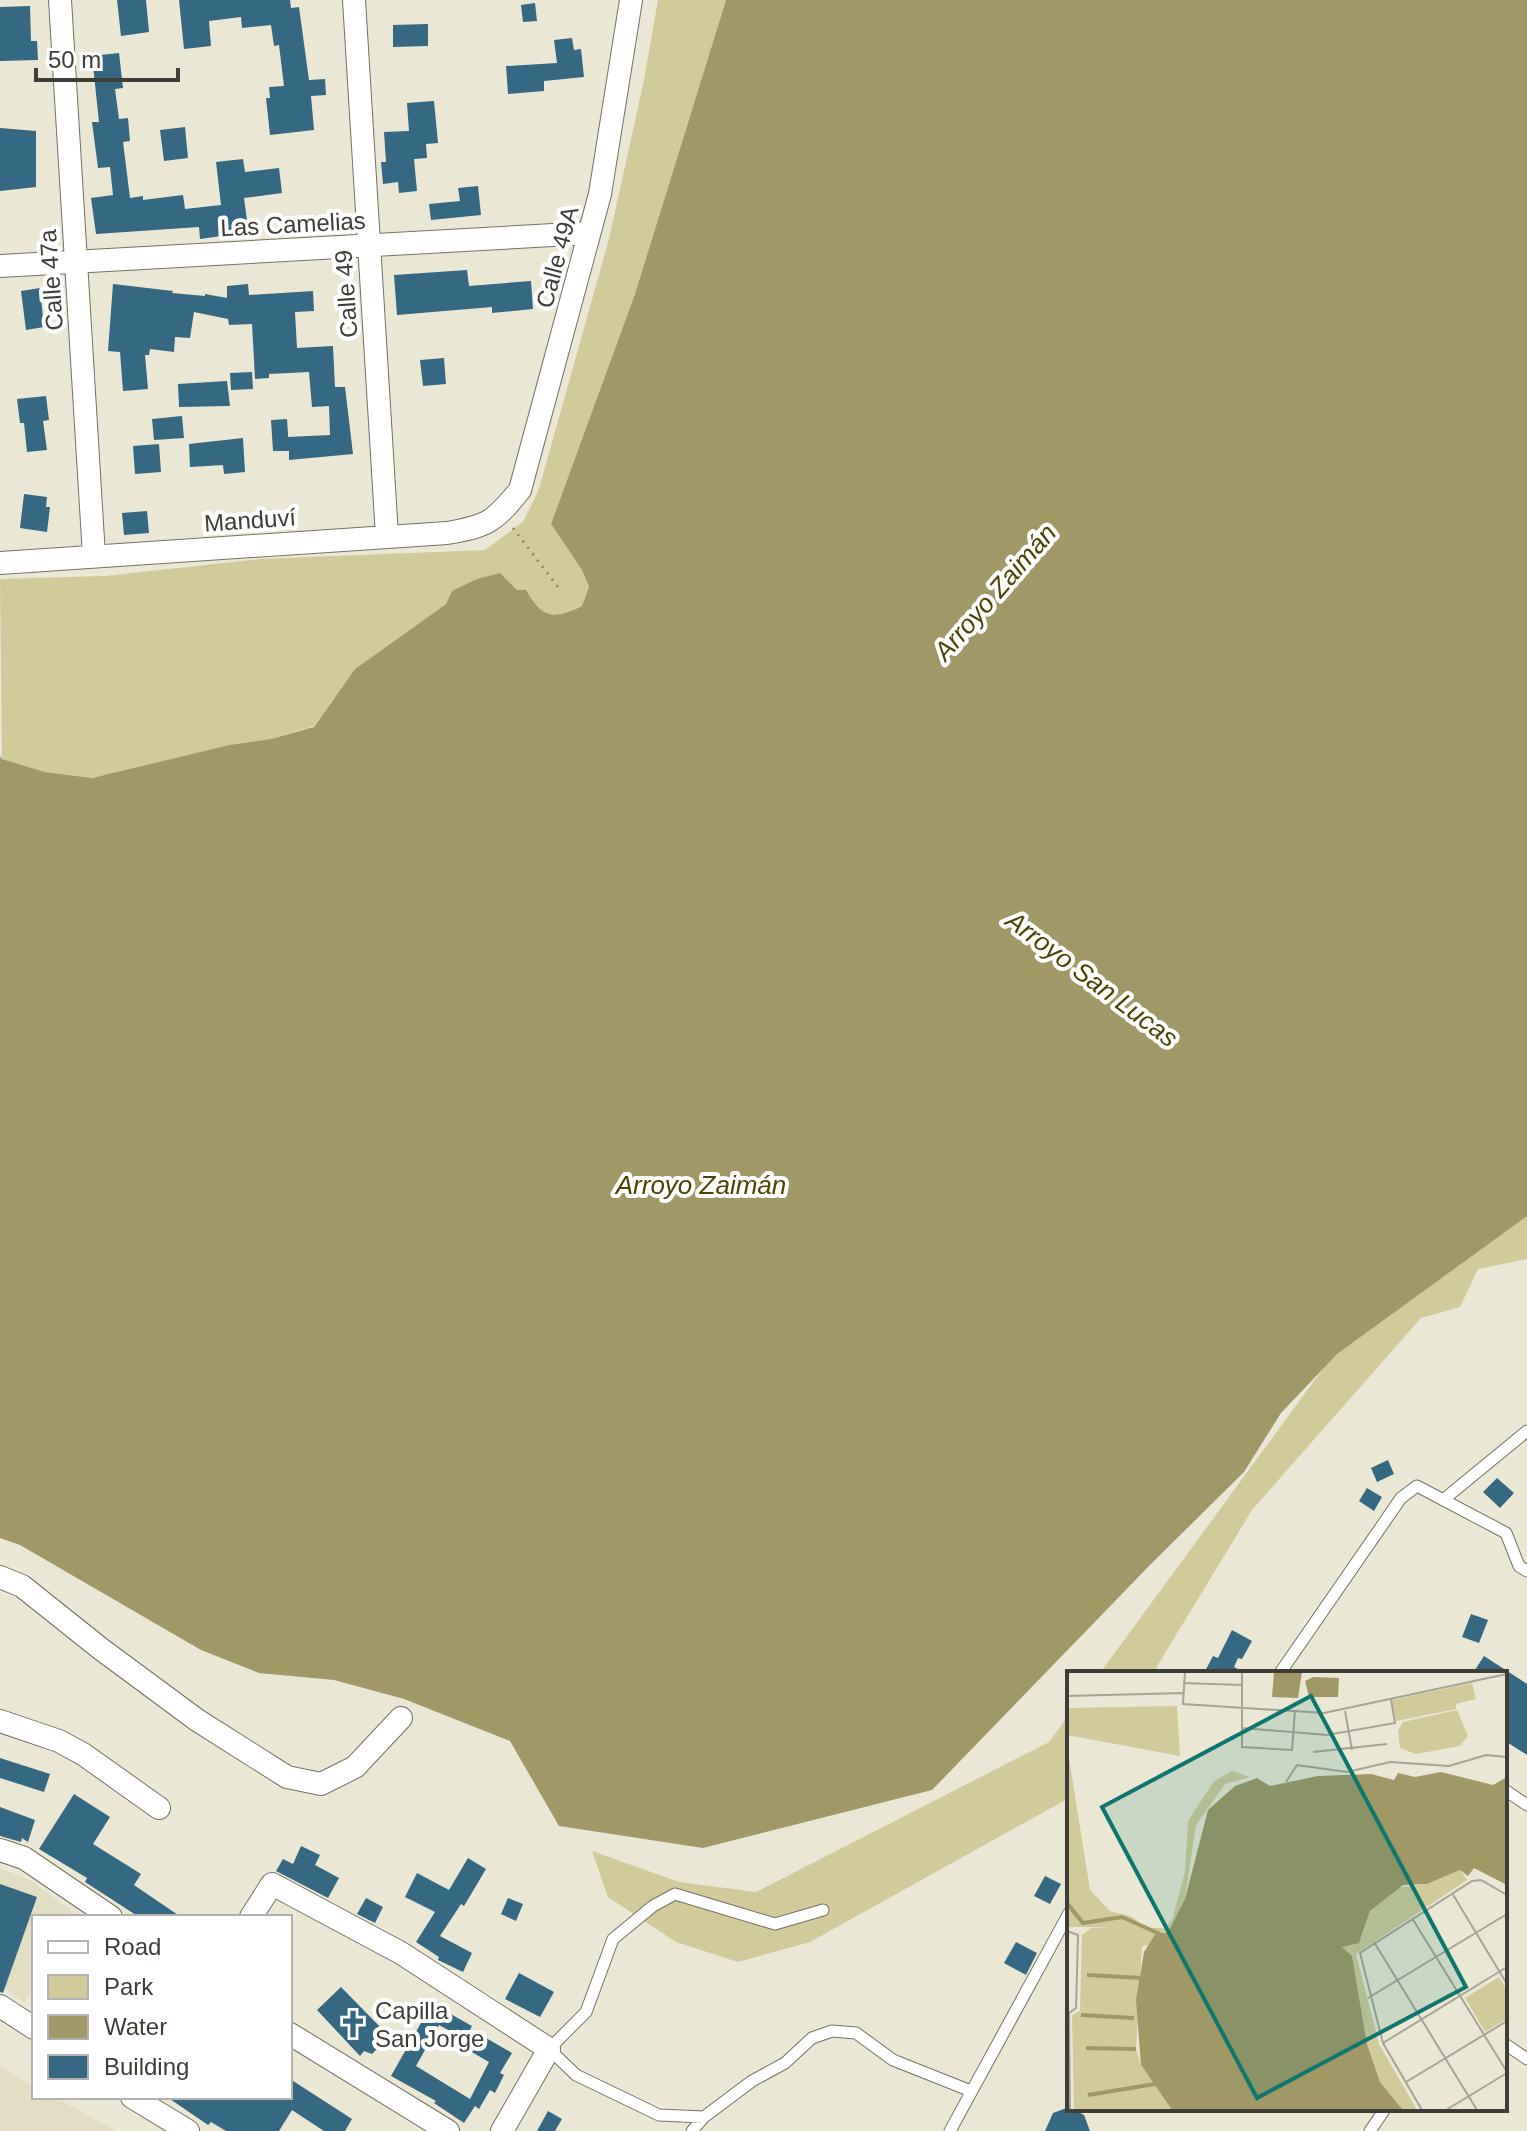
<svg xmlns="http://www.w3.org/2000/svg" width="1527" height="2131" font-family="Helvetica,sans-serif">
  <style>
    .built { fill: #e1dec3 }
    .green { fill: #d1ca99 }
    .water { fill: #a09865 }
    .building { fill: #346883 }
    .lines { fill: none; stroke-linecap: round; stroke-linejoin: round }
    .lane-casing { stroke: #747161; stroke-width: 13 }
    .street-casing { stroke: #747161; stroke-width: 24 }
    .path { stroke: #8d8c7f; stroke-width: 3; stroke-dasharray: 2 6; stroke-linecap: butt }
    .lane { stroke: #fff; stroke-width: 11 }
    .street { stroke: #fff; stroke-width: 22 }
    .labels { text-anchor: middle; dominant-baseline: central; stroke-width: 8; stroke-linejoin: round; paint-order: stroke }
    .street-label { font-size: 24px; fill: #3e3d36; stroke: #fff }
    .poi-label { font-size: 24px; fill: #3e3d36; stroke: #fff; text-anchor: start }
    .water-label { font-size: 26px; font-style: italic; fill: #4d4400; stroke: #fff }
    .inset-river { fill: none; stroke: #a09865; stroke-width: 4 }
    .inset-road { fill: none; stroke: #a5a495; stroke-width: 2 }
    .view { fill: #0f766e; fill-opacity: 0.15; stroke: #0f766e; stroke-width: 4 }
    .inset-edge { fill: none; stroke: #3e3d36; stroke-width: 4 }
  </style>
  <rect width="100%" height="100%" fill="#eae8d5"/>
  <path class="built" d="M 0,1868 L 32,1881 L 75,1914 L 73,1917 L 34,1917 L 34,1986 L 24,2003 L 0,1984 Z
    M 0,2067 L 34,2086 L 34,2097 L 54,2097 L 117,2131 L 0,2131 Z"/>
  <path class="green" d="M 658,0 L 726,0 L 635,294 L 551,524 L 582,570 L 589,588 L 582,606 C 553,619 542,618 526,590 L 517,590 L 500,573 L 452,591 L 447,603 L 355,669 L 314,726 L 271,739 L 229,745 L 92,778 L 45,772 L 2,759 L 0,579 L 105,576 L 260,559 L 485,550 L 523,522 L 539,489 L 609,239 L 644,80 Z
    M 1527,1213 L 1527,1259 L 1478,1269 L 1460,1307 L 1421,1318 L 1252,1510 L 1153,1673 L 1100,1673 L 1410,1250 Z
    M 1069,1715 L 1069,1798 L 810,1942 L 738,1962 L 676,1942 L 608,1897 L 592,1851 L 679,1882 L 756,1892 L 1049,1742 Z"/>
  <path class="water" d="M 726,0 L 1527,0 L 1527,1216 L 1337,1354 L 1281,1413 L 1244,1472 L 1149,1566 L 932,1790 L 703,1848 L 559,1826 L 510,1741 L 404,1699 L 334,1680 L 259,1673 L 201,1650 L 20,1545 L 0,1538 L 0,756 L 2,759 L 45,772 L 92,778 L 229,745 L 271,739 L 314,727 L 355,669 L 446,604 L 452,591 L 477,579 L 500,573 L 517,590 L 526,590 C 542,618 553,620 582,606 L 589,587 L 582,570 L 551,524 L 635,294 Z"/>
  <path class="building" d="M 117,0 L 146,0 L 149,32 L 121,36 Z
    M 179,0 L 290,0 L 291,8 L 299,7 L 309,80 L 325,79 L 326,95 L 311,96 L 314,130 L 270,135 L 266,98 L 270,98 L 269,87 L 284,86 L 279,45 L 274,46 L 271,25 L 242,28 L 241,17 L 209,21 L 211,46 L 184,49 Z
    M 535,3 L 537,21 L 523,22 L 521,5 Z
    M 30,6 L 31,41 L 37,41 L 38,60 L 0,61 L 0,7 Z
    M 428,24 L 428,46 L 393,47 L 393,25 Z
    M 572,38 L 574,50 L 581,49 L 584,77 L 544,81 L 544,91 L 508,94 L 506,66 L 557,63 L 554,40 Z
    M 119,53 L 123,88 L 115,89 L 119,119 L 128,118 L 130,141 L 123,142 L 130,198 L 143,196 L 143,200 L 183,195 L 185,209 L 221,205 L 216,162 L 243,159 L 245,172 L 279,168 L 282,193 L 244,198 L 248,228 L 221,231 L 221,236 L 200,239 L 199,227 L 96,234 L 91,198 L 113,195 L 110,167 L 98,168 L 92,122 L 99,122 L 92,56 Z
    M 434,101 L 438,143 L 426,144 L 427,158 L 414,159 L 417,191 L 399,193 L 398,182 L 383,184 L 381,162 L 386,162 L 384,132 L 409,131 L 407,103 Z
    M 185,127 L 188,158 L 164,161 L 160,130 Z
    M 0,128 L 36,131 L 36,187 L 0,191 Z
    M 478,186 L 481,215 L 431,220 L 429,204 L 460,201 L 458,188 Z
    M 467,270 L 469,286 L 531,281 L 533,309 L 492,313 L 492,307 L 397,315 L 394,275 Z
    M 113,284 L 173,291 L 172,293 L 205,296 L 205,294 L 227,298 L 227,286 L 248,284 L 249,295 L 313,291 L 314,311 L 295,312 L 297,348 L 333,346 L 335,387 L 345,387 L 353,454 L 289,460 L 289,451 L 273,451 L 271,420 L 287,419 L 289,449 L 288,437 L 330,435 L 329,406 L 312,407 L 309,372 L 269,374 L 269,378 L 255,379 L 252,324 L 229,325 L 228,319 L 194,312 L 190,338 L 175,337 L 174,352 L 150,349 L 149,355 L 145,355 L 148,389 L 123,391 L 120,352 L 108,351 Z
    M 40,288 L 44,327 L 26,330 L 21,291 Z
    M 444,358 L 446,384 L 423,386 L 420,360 Z
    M 252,372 L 253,389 L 231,390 L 230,373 Z
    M 227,381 L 230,406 L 179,407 L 178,384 Z
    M 46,396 L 49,420 L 43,421 L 47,450 L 27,452 L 24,423 L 20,423 L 17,399 Z
    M 182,416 L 184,438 L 154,440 L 152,419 Z
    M 243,438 L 245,472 L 224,474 L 223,465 L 190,467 L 189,444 Z
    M 159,444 L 161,472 L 135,474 L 133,446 Z
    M 24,494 L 47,497 L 46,507 L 50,507 L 47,532 L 20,528 Z
    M 147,511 L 149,533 L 124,535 L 122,513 Z
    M 1388,1460 L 1394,1474 L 1377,1482 L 1371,1468 Z
    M 1497,1478 L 1514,1493 L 1500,1508 L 1483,1492 Z
    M 1367,1488 L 1382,1497 L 1374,1511 L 1359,1501 Z
    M 1471,1614 L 1488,1620 L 1479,1643 L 1462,1637 Z
    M 1232,1630 L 1252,1641 L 1242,1659 L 1238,1658 L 1234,1667 L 1246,1673 L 1204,1673 L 1213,1656 L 1218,1658 Z
    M 1484,1656 L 1527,1684 L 1527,1755 L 1505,1741 L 1505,1673 L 1473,1673 Z
    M 0,1758 L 50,1774 L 44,1792 L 0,1778 Z
    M 74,1794 L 110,1817 L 93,1844 L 141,1874 L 134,1885 L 181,1917 L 139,1917 L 85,1882 L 87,1878 L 39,1849 Z
    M 0,1807 L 35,1820 L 28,1842 L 22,1838 L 21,1842 L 0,1836 Z
    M 301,1846 L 320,1855 L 315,1865 L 339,1878 L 328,1898 L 276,1871 L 283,1859 L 293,1864 Z
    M 468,1858 L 486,1869 L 464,1906 L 461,1904 L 440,1936 L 472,1953 L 463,1972 L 438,1960 L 439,1957 L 416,1942 L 435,1912 L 405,1897 L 417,1873 L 449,1890 Z
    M 1045,1876 L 1061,1884 L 1050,1904 L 1034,1896 Z
    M 0,1884 L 37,1897 L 3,1993 L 0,1992 Z
    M 366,1898 L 383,1907 L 375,1923 L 357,1914 Z
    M 508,1898 L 523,1904 L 516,1921 L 501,1914 Z
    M 1016,1942 L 1037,1953 L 1026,1975 L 1004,1963 Z
    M 519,1973 L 554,1992 L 540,2017 L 505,1999 Z
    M 341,1987 L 385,2032 L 378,2039 L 379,2047 L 372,2054 L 364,2051 L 360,2056 L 317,2010 Z
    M 434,2000 L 449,2008 L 447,2012 L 472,2026 L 465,2039 L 439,2025 L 416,2066 L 470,2099 L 489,2062 L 470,2051 L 479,2034 L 512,2053 L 500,2073 L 504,2075 L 495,2093 L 490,2090 L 479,2109 L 475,2106 L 464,2123 L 434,2103 L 436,2101 L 391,2076 Z
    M 290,2079 L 352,2119 L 345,2131 L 324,2131 L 292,2110 L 279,2131 L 226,2131 L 211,2122 L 208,2125 L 167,2097 L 290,2097 Z
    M 1069,2107 L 1084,2115 L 1090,2131 L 1045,2131 L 1053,2113 Z
    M 548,2111 L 562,2119 L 555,2131 L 537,2131 Z"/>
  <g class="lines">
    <defs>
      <path id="lane" d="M 1443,1500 L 1527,1431
        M 1280,1673 L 1401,1498 L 1417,1486 L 1506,1533 L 1519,1566 L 1527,1571
        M 1505,1790 L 1527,1805
        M 1505,2044 L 1527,2059
        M 704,2117 L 659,2115 L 576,2075 L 549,2049 L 586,2012 L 613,1939 L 653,1906 L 675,1894 L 775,1924 L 823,1910
        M 692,2131 L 704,2117 L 752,2081 L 785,2063 L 812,2038 L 832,2031 L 856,2033 L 893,2060 L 971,2091
        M 950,2131 L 1069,1913
        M 1370,2131 L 1385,2109"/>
      <path id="street" d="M 60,0 L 94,556
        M 354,0 L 387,536
        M 0,266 L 589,233
        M 0,563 L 447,533 C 488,526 494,522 520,490 L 600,194 L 631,0
        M 0,1577 L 22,1586 L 101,1649 L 197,1720 L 287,1777 L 321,1784 L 355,1767 L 401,1718
        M 0,1721 L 59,1741 L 83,1754 L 159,1808
        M 0,1850 L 24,1858 L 111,1917
        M 251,1917 L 272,1884 L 401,1953 L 549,2049 L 502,2131
        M 0,2006 L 34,2028
        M 290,2034 L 448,2131
        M 132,2097 L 188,2131"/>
    </defs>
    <use href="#lane" class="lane-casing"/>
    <use href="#street" class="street-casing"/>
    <path class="path" d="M 513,528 L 561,591"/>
    <use href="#lane" class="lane"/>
    <use href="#street" class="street"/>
  </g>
  <defs>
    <symbol id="church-bare" viewBox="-9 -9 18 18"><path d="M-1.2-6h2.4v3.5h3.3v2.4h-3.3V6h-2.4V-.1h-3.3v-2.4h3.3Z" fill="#326883" stroke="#fff" stroke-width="2.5" paint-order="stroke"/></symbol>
  </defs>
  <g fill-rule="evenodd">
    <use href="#church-bare" x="333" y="2004" width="40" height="40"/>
  </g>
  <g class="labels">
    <g class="street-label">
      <text transform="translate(293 224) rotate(-3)">Las Camelias</text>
      <text transform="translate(557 257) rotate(-75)">Calle 49A</text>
      <text transform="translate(51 280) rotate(-94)">Calle 47a</text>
      <text transform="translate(346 294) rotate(-94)">Calle 49</text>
      <text transform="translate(250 520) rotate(-4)">Manduví</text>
    </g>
    <g class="poi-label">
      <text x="375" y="2010">Capilla<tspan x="375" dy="28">San Jorge</tspan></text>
    </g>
    <g class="water-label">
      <text transform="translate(995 592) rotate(-49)">Arroyo Zaimán</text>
      <text transform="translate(1092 979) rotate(37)">Arroyo San Lucas</text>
      <text x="701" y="1185">Arroyo Zaimán</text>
    </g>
  </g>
  <g transform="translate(1067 1671)">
    <rect width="440" height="440" fill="#eae8d5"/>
    <path d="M 405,12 L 409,28 L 389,33 L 389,38 L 329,50 L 325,29 ZM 110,35 L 113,85 L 0,64 L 0,37 ZM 390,39 L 401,65 L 393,75 L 349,83 L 333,77 L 331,60 L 336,51 ZM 0,75 L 23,219 L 43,240 L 65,246 L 79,257 L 97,257 L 105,250 L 118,201 L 121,150 L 147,110 L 165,100 L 183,106 L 158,113 L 129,154 L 115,248 L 91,272 L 75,275 L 69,378 L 74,394 L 105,439 L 7,439 L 5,344 L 13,340 L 15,264 L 24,257 L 43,256 L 0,256 ZM 393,199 L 400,209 L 289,283 L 312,373 L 350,439 L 336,439 L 313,411 L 300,373 L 285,285 L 275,276 L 294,268 L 303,240 L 330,217 L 360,213 ZM 432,306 L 440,319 L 440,348 L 418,361 L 398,327 Z" fill="#d1ca99"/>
    <path d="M 207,1 L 235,1 L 231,27 L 205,26 ZM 246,6 L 272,7 L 271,26 L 242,26 L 238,10 ZM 374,101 L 426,114 L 440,106 L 440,214 L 407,197 L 401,205 L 393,199 L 360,213 L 336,214 L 303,240 L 292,272 L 275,276 L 285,285 L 300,373 L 313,411 L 336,439 L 105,439 L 74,394 L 69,329 L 77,281 L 89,262 L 101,262 L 118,228 L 141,139 L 168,115 L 190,107 L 203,115 L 251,105 L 304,103 L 327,109 L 331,102 L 348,106 Z" fill="#a09865"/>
    <path class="inset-river" d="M 0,232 L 16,252 L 55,246 L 93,263M 20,304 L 75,307M 14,344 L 67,347M 19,377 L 69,378M 21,424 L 88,413"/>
    <path class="inset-road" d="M 118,1 L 116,33 L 257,42 L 440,3M 175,1 L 175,76 L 225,79 L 228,39M 116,12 L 175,14M 0,25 L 116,22M 278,40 L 285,79M 175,57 L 260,64 L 328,52 L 324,28M 246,81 L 320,73M 219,111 L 230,94 L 280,101 L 323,91 L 382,95 L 419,84 L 440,86M 385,222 L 440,313M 345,247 L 440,401M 0,260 L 11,264 L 9,337 L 2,342 L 3,439M 307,271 L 410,439M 301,327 L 440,243M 316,372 L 440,296M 339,411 L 440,350M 355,439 L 316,372 L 293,282 L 405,210 L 414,209 L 440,224M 379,439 L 440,402"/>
    <path class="view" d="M 244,25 L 399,316 L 190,427 L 35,136 Z"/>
    <rect width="440" height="440" class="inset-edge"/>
  </g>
  <rect x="32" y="1915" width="260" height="184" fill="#ffffff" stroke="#b2b1af" stroke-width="2"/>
  <rect x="48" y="1941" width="40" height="12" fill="#ffffff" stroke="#b2b1af" stroke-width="2"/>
  <text x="104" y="1955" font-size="24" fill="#3e3d36">Road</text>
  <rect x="48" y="1975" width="40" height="24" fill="#d1ca99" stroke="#b2b1af" stroke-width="2"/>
  <text x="104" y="1995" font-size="24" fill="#3e3d36">Park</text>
  <rect x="48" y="2015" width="40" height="24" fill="#a09865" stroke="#b2b1af" stroke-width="2"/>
  <text x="104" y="2035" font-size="24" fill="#3e3d36">Water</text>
  <rect x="48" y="2055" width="40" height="24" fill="#346883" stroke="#b2b1af" stroke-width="2"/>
  <text x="104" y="2075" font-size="24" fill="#3e3d36">Building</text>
  <path d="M36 68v12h142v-12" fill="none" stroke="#3e3d36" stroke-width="4"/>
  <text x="48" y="68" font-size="24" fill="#3e3d36" stroke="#ffffff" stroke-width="6" paint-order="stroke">50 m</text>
</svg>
